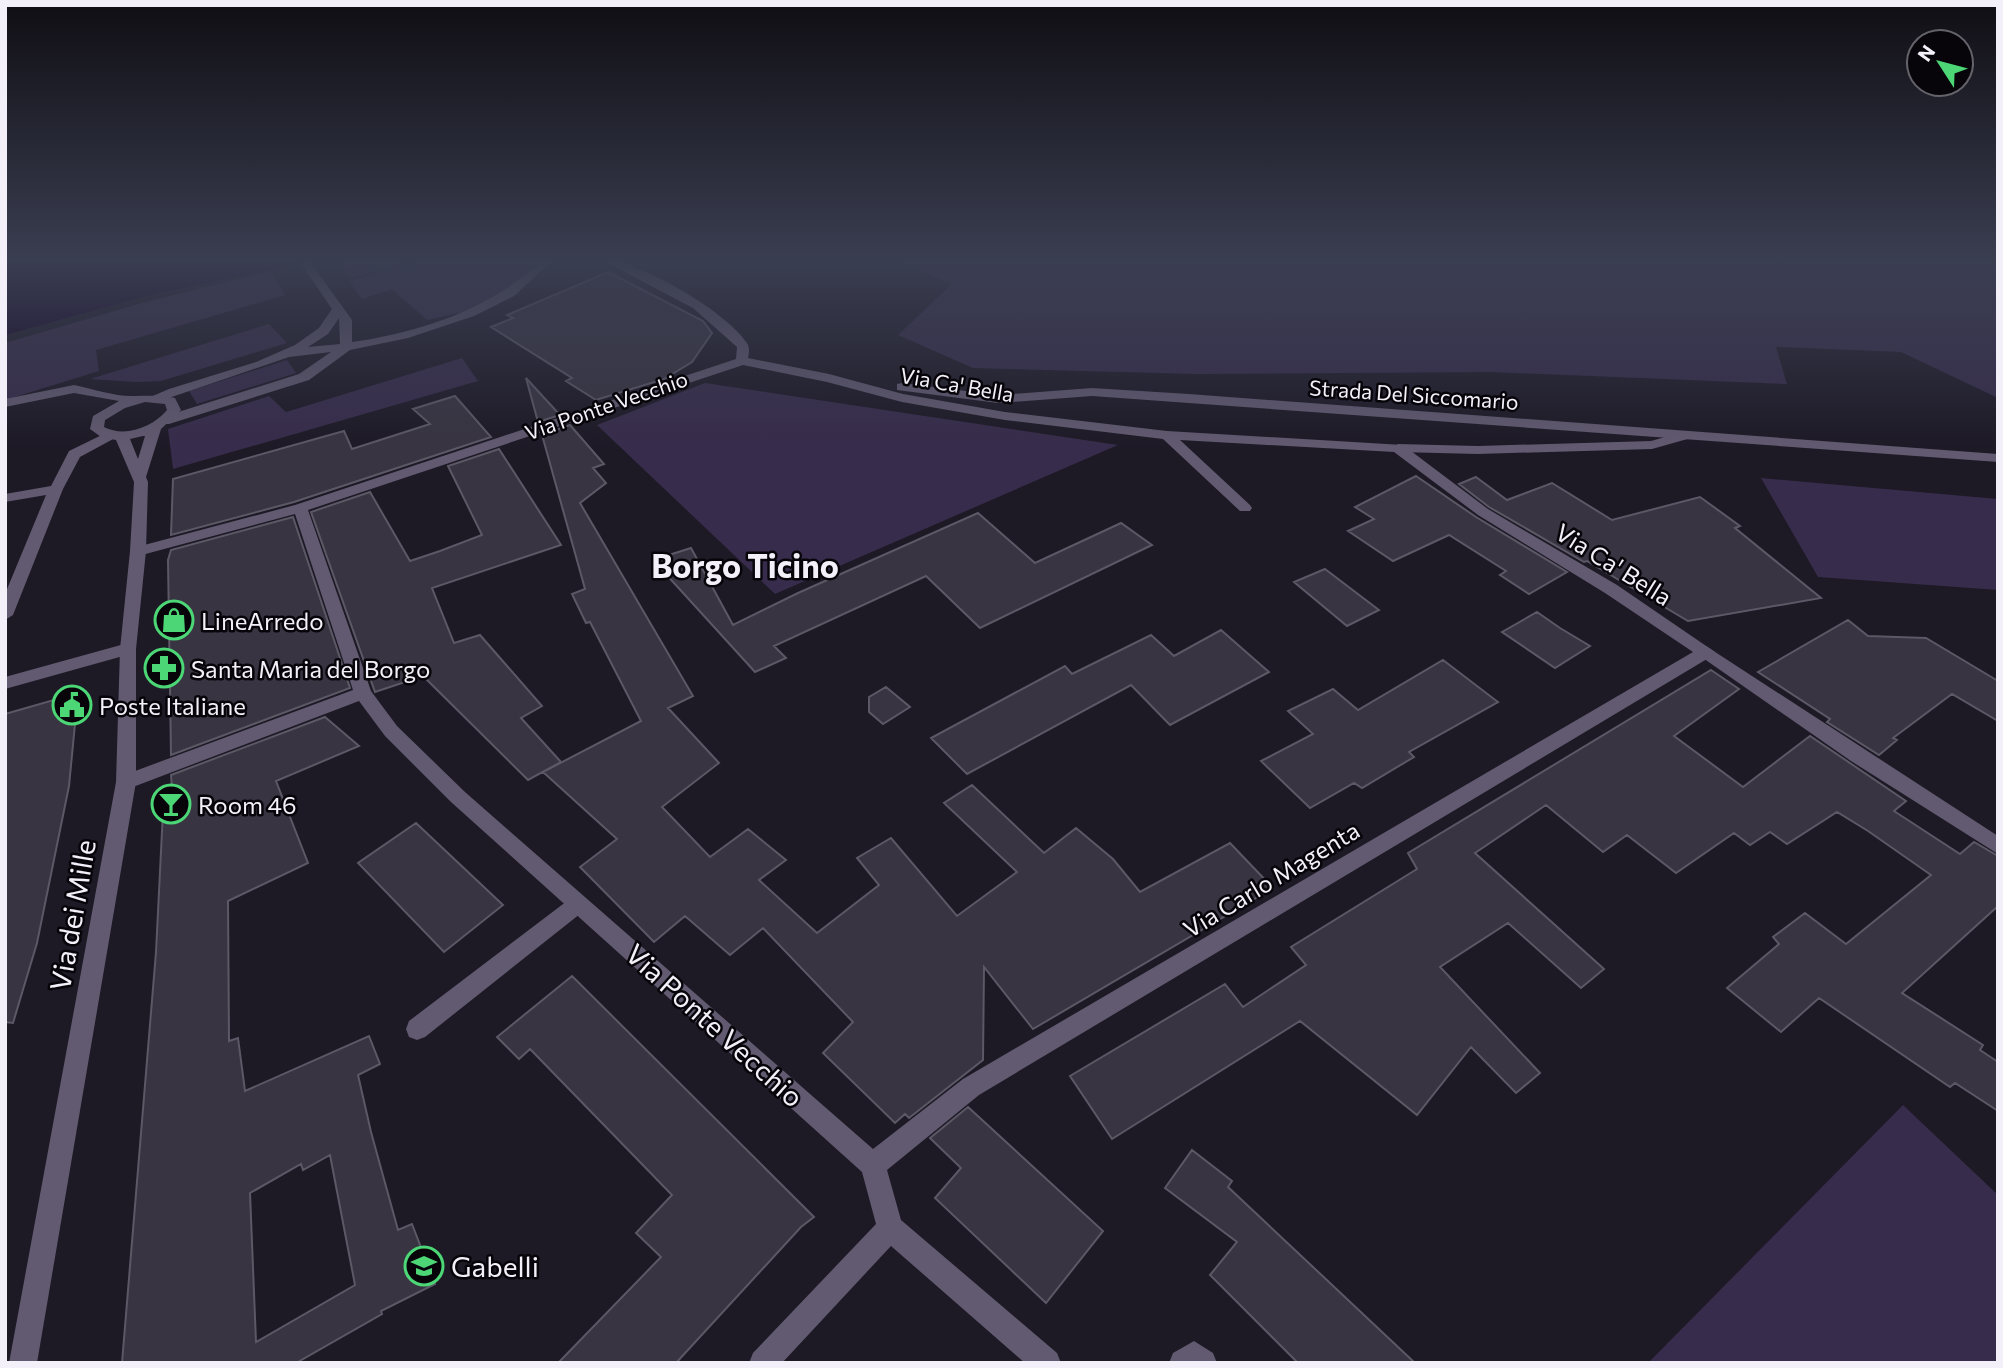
<svg xmlns="http://www.w3.org/2000/svg" width="2003" height="1368" font-family="Commissioner,sans-serif">
  <style>
    .green { fill: #372c4b }
    .water { fill: #110026 }
    .building { fill: #383441; stroke: #5c5866; stroke-width: 2; fill-rule: evenodd }
    .lines { fill: none; stroke-linecap: round; stroke-linejoin: round }
    .service { fill: #625a70; fill-rule: evenodd }
    .minor { fill: #625a70; fill-rule: evenodd }
    .tertiary { fill: #625a70; fill-rule: evenodd }
    .labels { text-anchor: middle; dominant-baseline: central; stroke-width: 5; stroke-linejoin: round; paint-order: stroke }
    .far-street-label { font-size: 21px; fill: #f3f0f9; stroke: #07050a }
    .street-label { font-size: 24px; fill: #f3f0f9; stroke: #07050a }
    .poi-label { font-size: 24px; fill: #f3f0f9; stroke: #07050a; text-anchor: start }
    .near-street-label { font-size: 28px; fill: #f3f0f9; stroke: #07050a }
    .near-poi-label { font-size: 28px; fill: #f3f0f9; stroke: #07050a; text-anchor: start }
    .district-label { font-size: 32px; font-weight: bold; fill: #f3f0f9; stroke: #07050a }
  </style>
  <rect width="100%" height="100%" fill="#1d1925"/>
  <path class="green" d="M 336,259 L 418,259 L 351,278 Z
    M 426,259 L 543,259 L 499,297 L 460,313 L 427,320 L 392,289 L 362,299 L 349,281 Z
    M 891,259 L 1998,259 L 1998,398 L 1901,352 L 1776,347 L 1787,384 L 1492,372 L 1199,374 L 973,368 L 898,335 L 952,284 Z
    M 271,271 L 285,295 L 96,350 L 99,371 L 5,400 L 5,343 L 142,303 Z
    M 269,324 L 287,343 L 161,381 L 136,382 L 90,379 Z
    M 462,358 L 478,381 L 173,469 L 168,429 L 269,396 L 286,412 Z
    M 287,360 L 296,373 L 197,404 L 189,391 Z
    M 705,383 L 1118,445 L 775,594 L 597,425 Z
    M 1761,478 L 1998,499 L 1998,590 L 1818,577 Z
    M 1903,1105 L 1998,1195 L 1998,1363 L 1648,1363 Z"/>
  <path class="water" d="M 5,259 L 321,259 L 146,296 L 5,335 Z"/>
  <path class="building" d="M 608,272 L 703,321 L 712,333 L 692,362 L 664,379 L 596,400 L 566,381 L 572,378 L 491,327 L 513,318 L 507,315 Z
    M 526,378 L 560,415 L 538,422 Z
    M 455,396 L 491,437 L 294,502 L 171,535 L 173,479 L 344,431 L 352,449 L 430,424 L 413,409 Z
    M 570,425 L 604,464 L 593,468 L 606,483 L 580,503 L 693,696 L 668,708 L 719,763 L 662,807 L 710,857 L 748,829 L 786,860 L 759,880 L 817,933 L 879,885 L 857,858 L 891,838 L 957,916 L 1017,872 L 944,803 L 972,785 L 1044,853 L 1076,828 L 1113,859 L 1140,892 L 1230,843 L 1273,888 L 1033,1029 L 984,967 L 983,1060 L 909,1118 L 905,1114 L 895,1123 L 823,1053 L 853,1022 L 763,928 L 730,955 L 685,916 L 654,942 L 580,867 L 617,839 L 543,772 L 641,721 L 590,622 L 586,623 L 572,594 L 585,589 L 542,435 Z
    M 499,449 L 561,545 L 432,588 L 454,643 L 480,635 L 542,706 L 521,718 L 561,762 L 528,780 L 423,676 L 375,692 L 311,512 L 370,492 L 410,561 L 440,551 L 482,535 L 448,466 Z
    M 1416,476 L 1476,517 L 1567,572 L 1529,594 L 1500,575 L 1506,571 L 1449,535 L 1393,561 L 1348,531 L 1374,519 L 1355,507 Z
    M 1476,477 L 1507,500 L 1552,483 L 1612,520 L 1700,497 L 1740,526 L 1735,528 L 1821,598 L 1688,621 L 1587,561 L 1584,562 L 1489,507 L 1459,484 Z
    M 978,513 L 1035,563 L 1121,523 L 1152,545 L 980,628 L 926,576 L 774,646 L 786,658 L 755,672 L 653,560 L 691,548 L 733,625 L 798,593 Z
    M 293,517 L 350,688 L 171,755 L 168,560 L 171,550 Z
    M 1325,569 L 1379,610 L 1347,626 L 1294,582 Z
    M 1537,612 L 1560,628 L 1590,646 L 1555,668 L 1502,632 Z
    M 1848,620 L 1868,636 L 1926,638 L 1998,681 L 1998,721 L 1952,694 L 1893,738 L 1897,740 L 1879,755 L 1827,722 L 1830,719 L 1758,672 Z
    M 1221,630 L 1269,672 L 1170,725 L 1131,685 L 967,774 L 931,738 L 1065,666 L 1072,674 L 1151,635 L 1174,656 Z
    M 1443,660 L 1498,702 L 1409,752 L 1414,757 L 1362,788 L 1354,783 L 1310,808 L 1261,761 L 1313,734 L 1288,711 L 1333,689 L 1358,710 Z
    M 1711,670 L 1739,689 L 1674,736 L 1743,787 L 1810,736 L 1906,801 L 1894,811 L 1960,854 L 1974,842 L 1998,856 L 1998,906 L 1902,993 L 1983,1045 L 1980,1050 L 1998,1062 L 1998,1111 L 1955,1083 L 1950,1087 L 1819,998 L 1781,1032 L 1727,988 L 1779,944 L 1773,937 L 1805,913 L 1846,944 L 1931,875 L 1868,831 L 1837,812 L 1787,844 L 1770,832 L 1750,845 L 1734,833 L 1676,873 L 1627,835 L 1603,852 L 1546,805 L 1475,853 L 1604,969 L 1581,988 L 1508,923 L 1440,967 L 1540,1073 L 1516,1093 L 1471,1047 L 1417,1115 L 1300,1021 L 1112,1139 L 1070,1076 L 1225,984 L 1243,1007 L 1306,965 L 1291,947 L 1417,869 L 1408,853 Z
    M 886,687 L 910,707 L 883,724 L 869,712 L 869,697 Z
    M 78,693 L 69,786 L 37,943 L 13,1023 L 5,1022 L 5,714 Z
    M 325,717 L 359,746 L 276,781 L 308,863 L 228,901 L 229,1041 L 238,1038 L 245,1091 L 369,1036 L 380,1064 L 358,1075 L 371,1132 L 398,1230 L 412,1224 L 435,1284 L 381,1311 L 382,1314 L 296,1363 L 122,1363 L 156,952 L 164,791 L 172,788 L 171,775 ZM 330,1155 L 355,1285 L 256,1342 L 250,1193 L 301,1164 L 303,1170 Z
    M 416,823 L 503,905 L 444,952 L 358,863 Z
    M 572,976 L 814,1217 L 801,1227 L 676,1363 L 558,1363 L 661,1257 L 636,1233 L 672,1195 L 530,1049 L 519,1059 L 497,1037 Z
    M 968,1107 L 1103,1231 L 1046,1303 L 935,1198 L 961,1168 L 930,1138 Z
    M 1192,1150 L 1232,1181 L 1228,1187 L 1415,1363 L 1298,1363 L 1210,1275 L 1237,1242 L 1165,1188 Z"/>
  <g class="lines">
    <path class="service" d="M 1686,431 L 1693,435 L 1691,438 L 1652,449 L 1478,454 L 1398,452 L 1391,448 L 1398,444 L 1478,446 L 1651,441 Z
      M 1706,646 L 1998,836 L 1998,854 L 1851,761 L 1700,656 L 1697,652 L 1700,648 Z
      M 578,895 L 585,898 L 588,904 L 585,910 L 425,1037 L 417,1040 L 409,1037 L 406,1029 L 409,1021 L 571,898 Z"/>
    <path class="minor" d="M 298,259 L 308,259 L 352,320 L 352,342 C 422,332 493,308 543,259 L 554,259 L 514,296 L 474,316 L 408,338 L 350,350 L 309,380 L 169,424 L 159,424 L 159,418 L 299,374 L 331,352 L 289,357 L 160,401 L 155,402 L 148,398 L 169,389 L 256,362 L 295,345 L 319,328 L 332,309 ZM 339,318 L 340,344 L 308,347 L 328,334 Z
      M 600,259 C 637,259 726,311 747,343 C 750,348 749,353 748,358 L 829,374 L 903,394 L 1005,412 L 1167,431 L 1403,445 L 1488,509 L 1617,585 L 1715,652 L 1712,656 L 979,1095 L 887,1170 L 901,1220 L 1057,1353 L 1061,1363 L 1025,1363 L 891,1246 L 782,1363 L 749,1363 L 753,1353 L 876,1224 L 862,1172 L 451,802 L 385,736 L 359,701 L 133,787 L 126,789 L 119,787 L 116,782 L 119,777 L 353,690 L 295,514 L 138,556 L 133,554 L 130,551 L 133,548 L 295,505 L 736,359 L 737,347 L 693,308 ZM 743,365 L 827,382 L 902,402 L 1005,420 L 1163,439 L 1240,511 L 1250,511 L 1252,508 L 1250,505 L 1180,440 L 1394,452 L 1478,515 L 1605,593 L 1693,652 L 963,1079 L 873,1149 L 465,792 L 397,726 L 371,691 L 308,510 Z
      M 902,383 L 998,395 L 1092,388 L 1189,394 L 1998,454 L 1998,462 L 1092,396 L 998,403 L 897,390 L 897,384 Z
      M 110,431 L 115,432 L 115,438 L 80,457 L 63,489 L 13,615 L 5,620 L 5,594 L 46,495 L 5,502 L 5,494 L 51,486 L 69,451 Z
      M 128,643 L 136,649 L 134,653 L 5,689 L 5,677 Z
      M 1194,1341 L 1213,1353 L 1217,1363 L 1169,1363 L 1173,1353 Z"/>
    <path class="tertiary" d="M 74,385 C 93,389 117,397 135,396 C 149,396 161,395 175,398 L 181,410 L 161,429 L 146,477 L 148,482 L 146,551 L 136,649 L 136,782 L 37,1363 L 9,1363 L 116,782 L 120,649 L 130,551 L 134,482 L 116,440 L 101,437 L 90,429 L 93,416 L 119,401 L 74,393 L 5,407 L 5,399 ZM 145,402 L 165,404 L 167,410 C 153,427 125,438 104,427 L 105,420 L 125,408 ZM 143,436 L 145,436 L 138,459 L 130,439 Z"/>
  </g>
  <linearGradient id="sky" x2="0" y2="1"><stop stop-color="#100e14"/><stop offset="0.58" stop-color="#3a3e51"/><stop offset="1" stop-color="#3a3e51" stop-opacity="0"/></linearGradient>
  <rect width="2003" height="450" fill="url(#sky)"/>
  <defs>
    <symbol id="shop-ring" viewBox="-11 -11 22 22"><circle r="9.5" fill="#07050a" stroke="#4cd676" stroke-width="1.5"/><path d="M-5-2.5h2.3a2.7 3.5 0 0 1 5.4 0H5L5.5 6h-11ZM-1.5-2.5h3a1.5 2.3 0 0 0-3 0Z" fill="#4cd676"/></symbol>
    <symbol id="pharmacy-ring" viewBox="-11 -11 22 22"><circle r="9.5" fill="#07050a" stroke="#4cd676" stroke-width="1.5"/><path d="M-2-6h4v4h4v4h-4v4h-4v-4h-4v-4h4Z" fill="#4cd676"/></symbol>
    <symbol id="civic-ring" viewBox="-11 -11 22 22"><circle r="9.5" fill="#07050a" stroke="#4cd676" stroke-width="1.5"/><path d="M-.6-6.5H3V-4.5H.6V-3L4-1V1h2V6H-6V1h2V-1L-.6-3ZM-1.2 2.5V6h2.4V2.5Z" fill="#4cd676"/></symbol>
    <symbol id="bar-ring" viewBox="-11 -11 22 22"><circle r="9.5" fill="#07050a" stroke="#4cd676" stroke-width="1.5"/><path d="M-6-5H6L.8 .8V4.5H3.5V6h-7V4.5H-.8V.8Z" fill="#4cd676"/></symbol>
    <symbol id="school-ring" viewBox="-11 -11 22 22"><circle r="9.5" fill="#07050a" stroke="#4cd676" stroke-width="1.5"/><path d="M0-5L7-2L0 1L-7-2ZM-4 1L0 2.5L4 1V4Q0 6-4 4Z" fill="#4cd676"/></symbol>
  </defs>
  <g fill-rule="evenodd">
    <use href="#shop-ring" x="152" y="598" width="44" height="44"/>
    <use href="#pharmacy-ring" x="142" y="646" width="44" height="44"/>
    <use href="#civic-ring" x="50" y="683" width="44" height="44"/>
    <use href="#bar-ring" x="149" y="782" width="44" height="44"/>
    <use href="#school-ring" x="402" y="1244" width="44" height="44"/>
  </g>
  <g class="labels">
    <g class="far-street-label">
      <text transform="translate(957 384) rotate(10)">Via Ca' Bella</text>
      <text transform="translate(1414 394) rotate(4)">Strada Del Siccomario</text>
      <text transform="translate(606 405) rotate(-19)">Via Ponte Vecchio</text>
    </g>
    <g class="street-label">
      <text transform="translate(1614 564) rotate(32)">Via Ca' Bella</text>
      <text transform="translate(1271 879) rotate(-31)">Via Carlo Magenta</text>
    </g>
    <g class="poi-label">
      <text x="201" y="620">LineArredo</text>
      <text x="191" y="668">Santa Maria del Borgo</text>
      <text x="99" y="705">Poste Italiane</text>
      <text x="198" y="804">Room 46</text>
    </g>
    <g class="near-street-label">
      <text transform="translate(72 915) rotate(-80)">Via dei Mille</text>
      <text transform="translate(715 1025) rotate(42)">Via Ponte Vecchio</text>
    </g>
    <g class="near-poi-label">
      <text x="451" y="1266">Gabelli</text>
    </g>
    <g class="district-label">
      <text x="745" y="565">Borgo Ticino</text>
    </g>
  </g>
  <rect width="2003" height="1368" fill="none" stroke="#f3f0f9" stroke-width="14"/>
  <g transform="translate(1940 63) rotate(306)"><circle r="33" fill="#07050a" stroke="#65636a" stroke-width="2"/>
  <path d="M0-5L12 26L0 18L-12 26Z" fill="#4cd676"/>
  <text y="-10" font-size="19" font-weight="bold" text-anchor="middle" fill="#f3f0f9">N</text>
  </g>
</svg>
